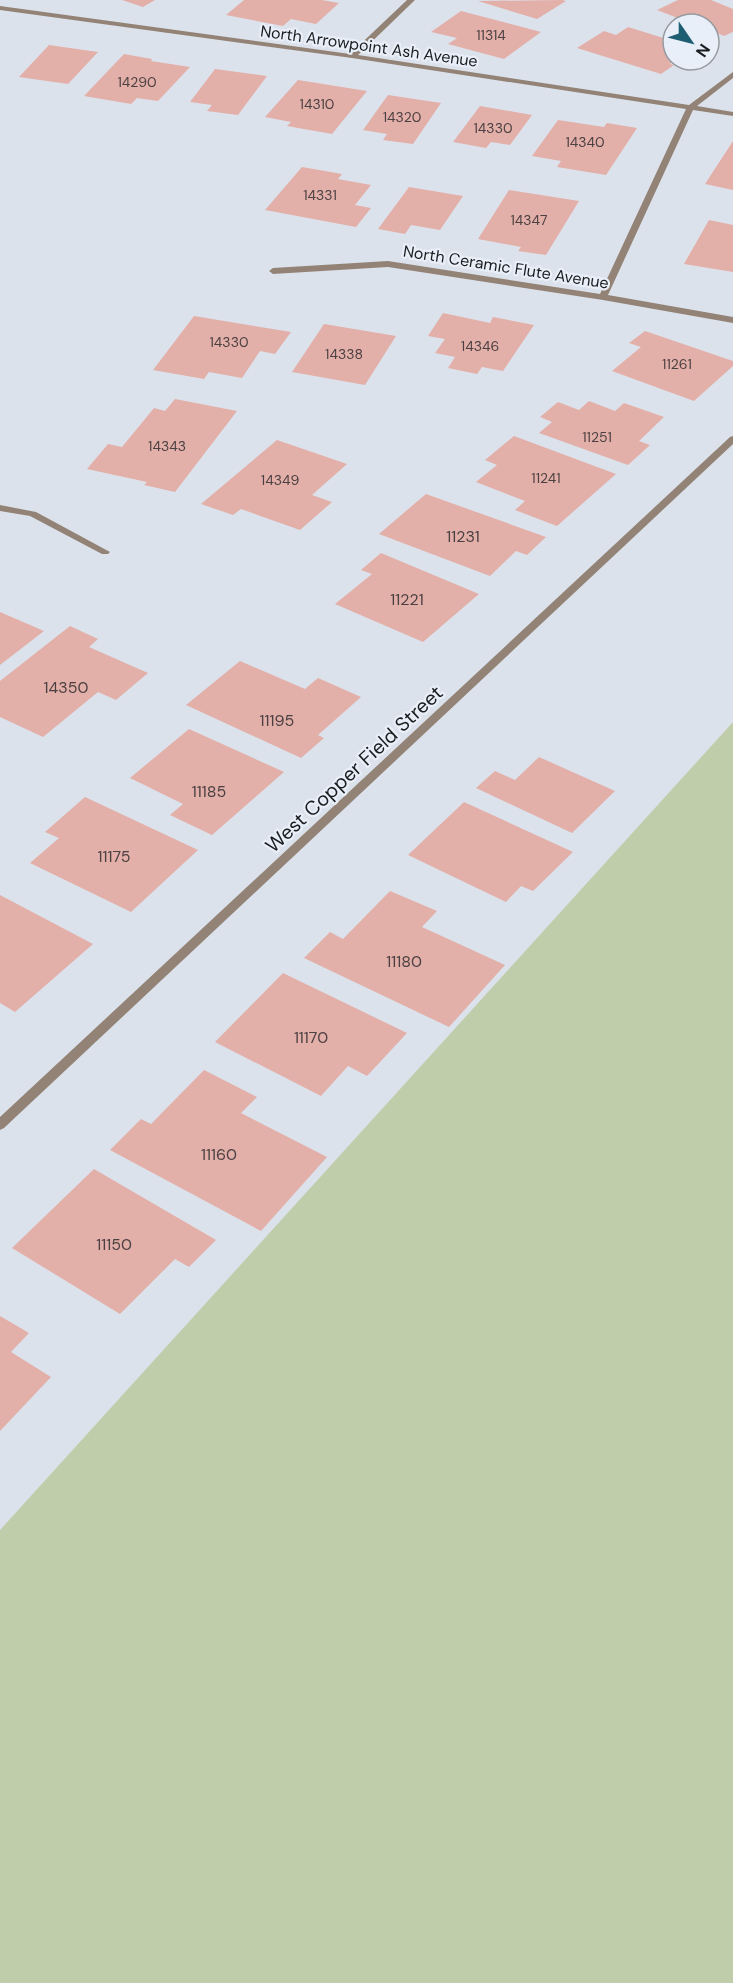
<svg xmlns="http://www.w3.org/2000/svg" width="733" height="1983" font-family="'DM Sans',sans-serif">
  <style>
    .green { fill: #c0cdab }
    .building { fill: #e3afa9 }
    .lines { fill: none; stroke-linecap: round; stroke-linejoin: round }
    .street { fill: #938376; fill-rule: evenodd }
    .labels { text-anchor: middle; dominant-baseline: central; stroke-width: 4.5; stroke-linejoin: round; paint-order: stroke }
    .far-number-label { font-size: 14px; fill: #4c4142 }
    .far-street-label { font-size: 16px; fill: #1a1c1f; stroke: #e9eff8 }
    .number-label { font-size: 16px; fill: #4c4142 }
    .street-label { font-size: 20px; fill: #1a1c1f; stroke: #e9eff8 }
  </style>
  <rect width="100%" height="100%" fill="#dce2eb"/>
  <path class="green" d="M 733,722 L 733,1983 L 0,1983 L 0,1530 Z"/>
  <path class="building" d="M 122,0 L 155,0 L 143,7 Z
    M 244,0 L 322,0 L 339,3 L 316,24 L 291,19 L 283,26 L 226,15 Z
    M 562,0 L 566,1 L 537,19 L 478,1 Z
    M 678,0 L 711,0 L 733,9 L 733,32 L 724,36 L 709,30 L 709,24 L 693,24 L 657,10 Z
    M 461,11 L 541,32 L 504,59 L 448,44 L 457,38 L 431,32 Z
    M 628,27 L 673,41 L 673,60 L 676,60 L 670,64 L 674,65 L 661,74 L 577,48 L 604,31 L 616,35 Z
    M 49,45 L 98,52 L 68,84 L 19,77 Z
    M 124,54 L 152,59 L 151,61 L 190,67 L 158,101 L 137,98 L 131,104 L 84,96 Z
    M 215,69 L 267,76 L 238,115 L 207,111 L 212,105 L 190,102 Z
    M 298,80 L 367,91 L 332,134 L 287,126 L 291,122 L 265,117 Z
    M 388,95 L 441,103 L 413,144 L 383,140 L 387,134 L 363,130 Z
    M 480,106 L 532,115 L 510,145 L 491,142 L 486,148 L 453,142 Z
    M 558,120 L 604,127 L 607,123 L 637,128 L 606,175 L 557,167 L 561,161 L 532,156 Z
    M 733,141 L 733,190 L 705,184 Z
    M 302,167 L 342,174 L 338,179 L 371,185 L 355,205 L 371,208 L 356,227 L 265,210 Z
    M 409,187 L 463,196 L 440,230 L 411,225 L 405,234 L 378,229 Z
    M 509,190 L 579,201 L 546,255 L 518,251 L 521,247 L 478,239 Z
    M 709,220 L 733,225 L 733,272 L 684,264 Z
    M 443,313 L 490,323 L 493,317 L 534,325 L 503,371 L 482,367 L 477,374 L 448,368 L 455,357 L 435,353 L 445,339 L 428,336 Z
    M 194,316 L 291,332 L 275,354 L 260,351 L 242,378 L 209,372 L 204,379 L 153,370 Z
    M 324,324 L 396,336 L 365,385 L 292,372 Z
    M 645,331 L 733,361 L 733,366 L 694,401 L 612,371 L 641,347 L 629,343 Z
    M 175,399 L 237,411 L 175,492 L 144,485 L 147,482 L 87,469 L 108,444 L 122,447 L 154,408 L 165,411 Z
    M 589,401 L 615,411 L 624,403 L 664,417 L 639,441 L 650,445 L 628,465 L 539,433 L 552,422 L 540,417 L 558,402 L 579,410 Z
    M 514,436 L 616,474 L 557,526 L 515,510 L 525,501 L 476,482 L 497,465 L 485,460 Z
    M 277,440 L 347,464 L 312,495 L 332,502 L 300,530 L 241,509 L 233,515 L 201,504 Z
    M 426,494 L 546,537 L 527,555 L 516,551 L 490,576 L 379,534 Z
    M 381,553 L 479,594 L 423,642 L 335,604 L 372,574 L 361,570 Z
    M 0,612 L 44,631 L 0,665 Z
    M 70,626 L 98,639 L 89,647 L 148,673 L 116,700 L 98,692 L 43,737 L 0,717 L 0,681 Z
    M 240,661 L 305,689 L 318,678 L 361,697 L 318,735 L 324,738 L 301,758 L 186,705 Z
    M 189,729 L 284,772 L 212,835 L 170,815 L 183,804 L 130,778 Z
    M 539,757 L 615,791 L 572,833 L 476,788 L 495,771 L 515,780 Z
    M 85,797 L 198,850 L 131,912 L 30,863 L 59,838 L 45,832 Z
    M 464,802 L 573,852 L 533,891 L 521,886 L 506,902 L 408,855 Z
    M 390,891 L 437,911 L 422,927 L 505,965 L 449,1027 L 304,958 L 330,932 L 343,939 Z
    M 0,895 L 93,944 L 15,1012 L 0,1003 Z
    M 283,973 L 407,1033 L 367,1076 L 348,1066 L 321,1096 L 215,1042 Z
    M 204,1070 L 257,1097 L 241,1113 L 327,1157 L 261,1231 L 110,1150 L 141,1119 L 151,1124 Z
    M 94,1169 L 216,1240 L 189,1267 L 175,1259 L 120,1314 L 12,1248 Z
    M 0,1316 L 29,1333 L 11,1352 L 51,1377 L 0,1431 Z"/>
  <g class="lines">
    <path class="street" d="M 407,0 L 415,0 L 358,55 L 689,105 L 733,72 L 733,78 L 697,106 L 733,112 L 733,116 L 693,110 L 608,295 L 733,317 L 733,323 L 603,300 L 388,267 L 273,274 L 269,271 L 273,268 L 388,261 L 600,294 L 686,109 L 352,58 L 0,10 L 0,6 L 350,54 Z
      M 733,436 L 733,444 L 4,1128 L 0,1130 L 0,1117 L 730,437 Z
      M 0,505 L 36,512 L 110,552 L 108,554 L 102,554 L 30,516 L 0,511 Z"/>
  </g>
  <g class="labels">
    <g class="far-number-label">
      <text x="491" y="35">11314</text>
      <text x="137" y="82">14290</text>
      <text x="317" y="104">14310</text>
      <text x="402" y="117">14320</text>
      <text x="493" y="128">14330</text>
      <text x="585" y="142">14340</text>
      <text x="320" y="195">14331</text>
      <text x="529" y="220">14347</text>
      <text x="229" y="342">14330</text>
      <text x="480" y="346">14346</text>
      <text x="344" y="354">14338</text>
      <text x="677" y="364">11261</text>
      <text x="597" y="437">11251</text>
      <text x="167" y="446">14343</text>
      <text x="546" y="478">11241</text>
      <text x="280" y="480">14349</text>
    </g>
    <g class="far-street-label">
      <text transform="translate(369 46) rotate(8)">North Arrowpoint Ash Avenue</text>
      <text transform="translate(506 267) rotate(9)">North Ceramic Flute Avenue</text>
    </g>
    <g class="number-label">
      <text x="463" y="536">11231</text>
      <text x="407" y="599">11221</text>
      <text x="66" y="687">14350</text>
      <text x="277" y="720">11195</text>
      <text x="209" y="791">11185</text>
      <text x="114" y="856">11175</text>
      <text x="404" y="961">11180</text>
      <text x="311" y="1037">11170</text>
      <text x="219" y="1154">11160</text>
      <text x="114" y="1244">11150</text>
    </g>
    <g class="street-label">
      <text transform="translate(354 769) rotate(-43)">West Copper Field Street</text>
    </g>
  </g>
  <g transform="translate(691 42) rotate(125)"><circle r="28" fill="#e9eff8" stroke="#969ba1" stroke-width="1.5"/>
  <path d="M0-4.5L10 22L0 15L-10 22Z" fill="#1e5e73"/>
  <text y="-9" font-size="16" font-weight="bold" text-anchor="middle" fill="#1a1c1f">N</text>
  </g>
</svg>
